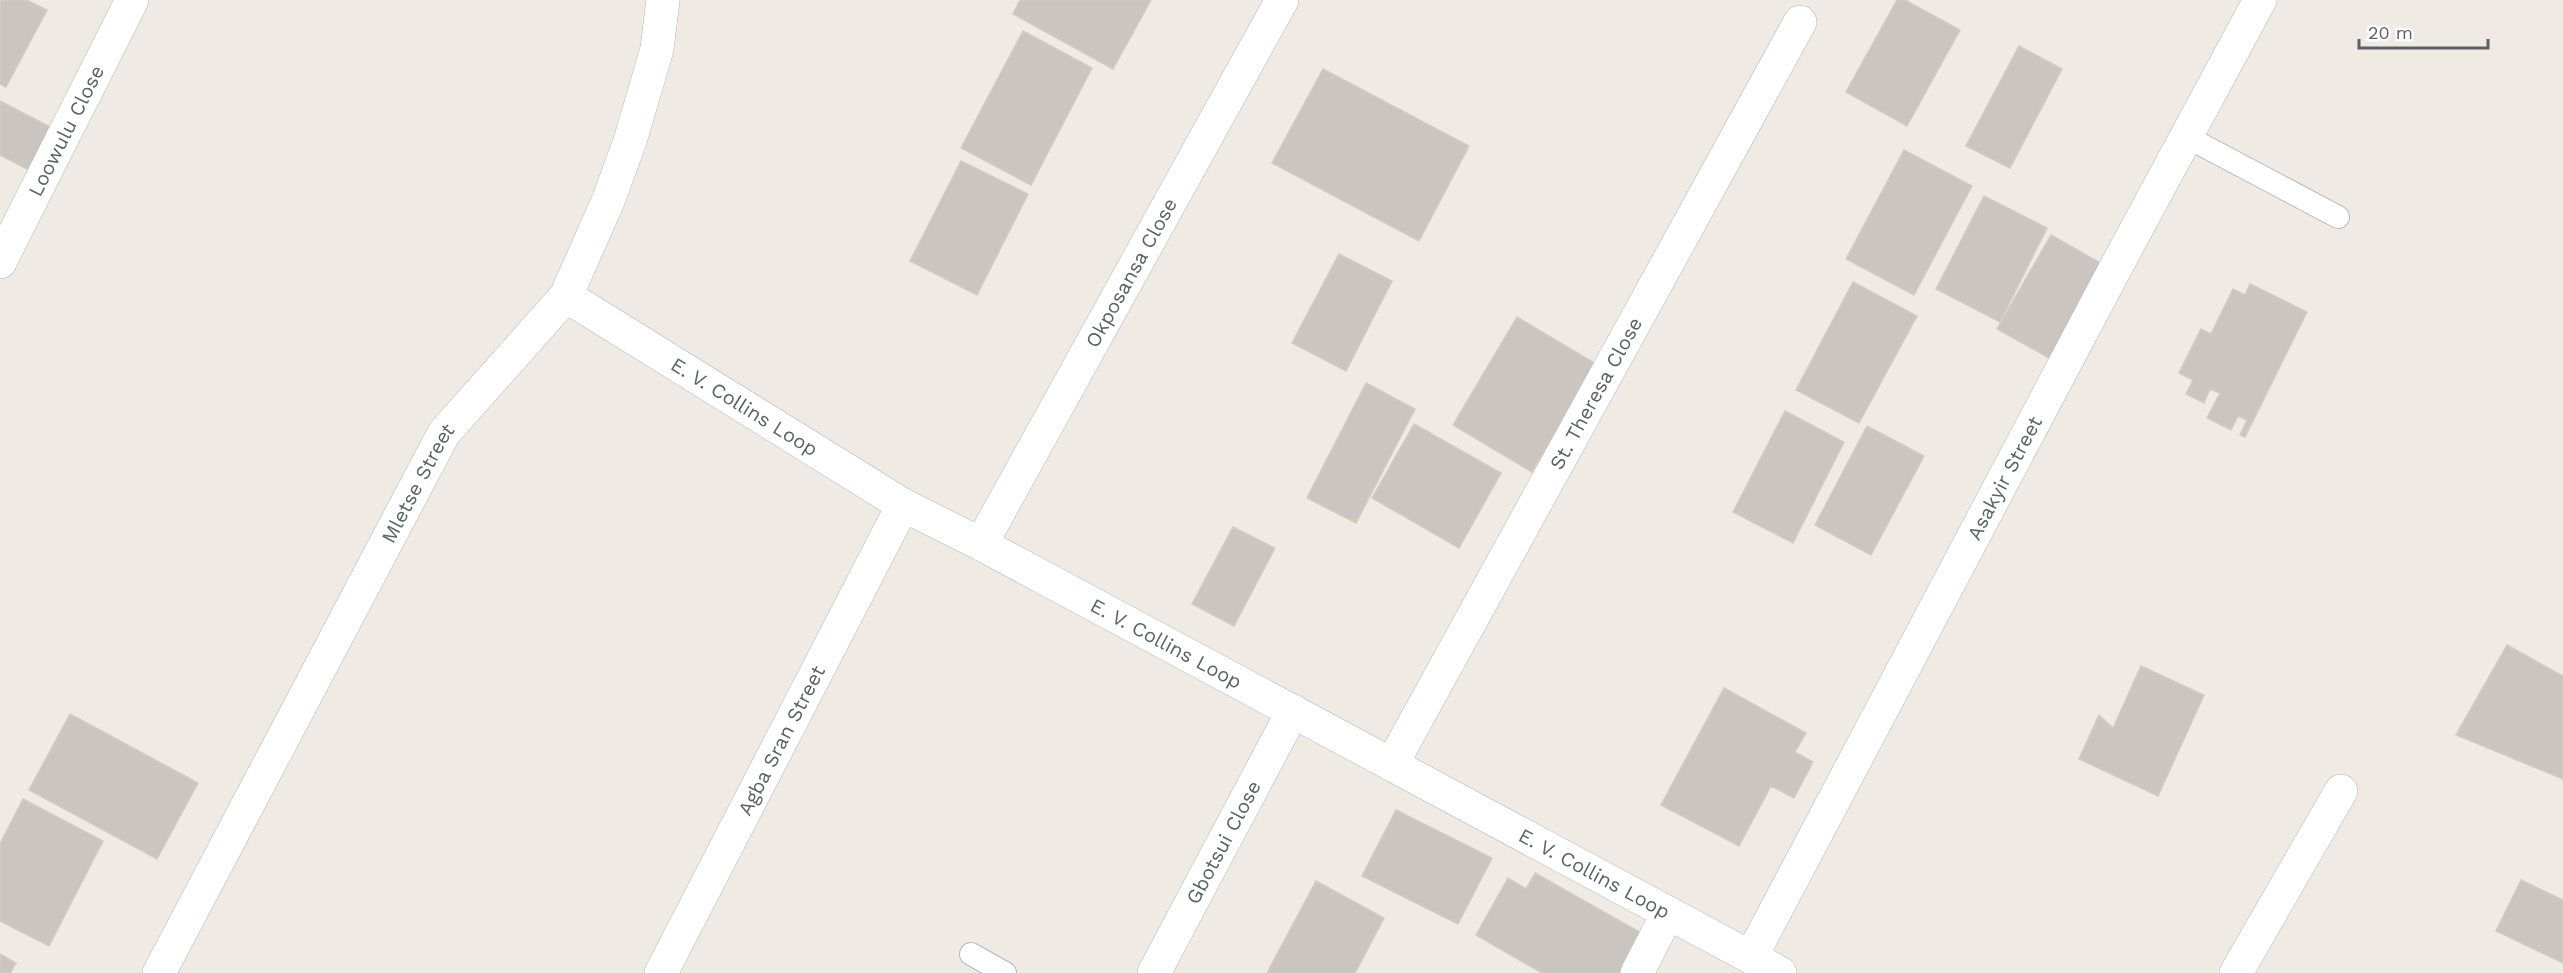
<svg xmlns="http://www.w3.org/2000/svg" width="2563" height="973" font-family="'Work Sans',sans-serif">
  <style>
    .building { fill: #cac5c0; stroke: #d4cbc1; stroke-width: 1.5 }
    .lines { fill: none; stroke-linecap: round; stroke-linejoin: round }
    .lane-casing { stroke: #b4b7bb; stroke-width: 24 }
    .street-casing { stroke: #b4b7bb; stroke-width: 34 }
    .lane { stroke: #fff; stroke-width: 22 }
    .street { stroke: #fff; stroke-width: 33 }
    .labels { text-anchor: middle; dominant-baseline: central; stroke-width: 4.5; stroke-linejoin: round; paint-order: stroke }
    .street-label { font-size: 20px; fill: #5b6165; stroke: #fff }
  </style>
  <rect width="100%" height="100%" fill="#efeae3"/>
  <path class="building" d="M 0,0 L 27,0 L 47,10 L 6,87 L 0,84 Z
    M 1020,0 L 1151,0 L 1113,69 L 1013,14 Z
    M 1897,0 L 1905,0 L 1960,30 L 1907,126 L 1846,92 Z
    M 1023,31 L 1092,68 L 1031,185 L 961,148 Z
    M 2019,46 L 2062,69 L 2010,168 L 1966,146 Z
    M 1323,69 L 1469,146 L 1419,241 L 1272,163 Z
    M 0,101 L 64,134 L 42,177 L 0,155 Z
    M 1904,150 L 1972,186 L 1914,295 L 1846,259 Z
    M 961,161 L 1028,194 L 977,295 L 910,261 Z
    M 1984,196 L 2047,228 L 2000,322 L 1936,289 Z
    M 2051,235 L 2111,269 L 2058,363 L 1997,329 Z
    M 1339,254 L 1392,281 L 1346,371 L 1292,343 Z
    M 1853,282 L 1917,316 L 1859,423 L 1796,390 Z
    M 2250,284 L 2307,312 L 2245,437 L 2240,435 L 2247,420 L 2238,416 L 2231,430 L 2207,418 L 2220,393 L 2210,389 L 2204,403 L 2186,394 L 2193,380 L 2179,373 L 2201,329 L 2211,334 L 2233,289 L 2245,295 Z
    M 1517,317 L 1596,364 L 1532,472 L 1453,425 Z
    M 1366,383 L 1415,409 L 1356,523 L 1307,498 Z
    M 1785,411 L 1844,442 L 1793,543 L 1733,512 Z
    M 1414,424 L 1501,473 L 1459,548 L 1372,498 Z
    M 1867,426 L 1924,456 L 1871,555 L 1815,525 Z
    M 1233,527 L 1275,548 L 1234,626 L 1192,604 Z
    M 2507,645 L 2563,676 L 2563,779 L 2456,735 Z
    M 2141,666 L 2204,695 L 2158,796 L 2079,759 L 2099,715 L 2113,728 Z
    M 1724,688 L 1806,733 L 1795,752 L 1813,762 L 1794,798 L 1771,786 L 1739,846 L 1661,805 Z
    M 70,714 L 198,783 L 157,859 L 29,790 Z
    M 23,799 L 103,841 L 49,946 L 0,921 L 0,844 Z
    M 1396,810 L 1492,858 L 1458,924 L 1362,876 Z
    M 1535,873 L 1650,938 L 1630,973 L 1542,973 L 1476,935 L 1508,878 L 1526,889 Z
    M 2521,880 L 2563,900 L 2563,963 L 2496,931 Z
    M 1316,881 L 1384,918 L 1355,973 L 1267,973 Z
    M 0,954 L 16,963 L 10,973 L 0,973 Z"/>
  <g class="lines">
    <defs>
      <path id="lane" d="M 2187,137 L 2338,217
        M 971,954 L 1005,973"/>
      <g id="street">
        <path id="s1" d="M 0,262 L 132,0"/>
        <path id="s2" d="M 566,296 L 903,505 L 981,544 L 1780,973"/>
        <path id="s3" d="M 981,544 L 1282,0"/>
        <path id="s4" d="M 1392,764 L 1800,22"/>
        <path id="s5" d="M 1751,957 L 2116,267 L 2260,0"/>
        <path id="s6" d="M 159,973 L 444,433 L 566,296 L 608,201 L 630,141 L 657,49 L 663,0"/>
        <path id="s7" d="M 661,973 L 903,505"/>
        <path id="s8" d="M 1154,973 L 1293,711"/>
        <path d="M 1637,973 L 1668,913"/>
        <path d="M 2236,973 L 2341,791"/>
      </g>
    </defs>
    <use href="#lane" class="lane-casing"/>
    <use href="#street" class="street-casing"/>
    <use href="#lane" class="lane"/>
    <use href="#street" class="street"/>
  </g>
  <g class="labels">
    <g class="street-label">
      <text stroke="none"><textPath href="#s1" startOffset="147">Loowulu Close</textPath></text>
      <text stroke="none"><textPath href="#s3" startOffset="310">Okposansa Close</textPath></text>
      <text stroke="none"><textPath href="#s4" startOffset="423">St. Theresa Close</textPath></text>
      <text stroke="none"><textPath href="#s2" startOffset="210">E. V. Collins Loop</textPath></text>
      <text stroke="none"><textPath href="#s5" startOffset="542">Asakyir Street</textPath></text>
      <text stroke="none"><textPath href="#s6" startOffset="554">Mletse Street</textPath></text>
      <text stroke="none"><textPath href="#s2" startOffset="694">E. V. Collins Loop</textPath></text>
      <text stroke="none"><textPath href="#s7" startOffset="262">Agba Sran Street</textPath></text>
      <text stroke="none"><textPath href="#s8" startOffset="148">Gbotsui Close</textPath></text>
      <text stroke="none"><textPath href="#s2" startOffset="1180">E. V. Collins Loop</textPath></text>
    </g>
  </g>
  <path d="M2359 39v9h129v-9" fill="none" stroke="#5b6165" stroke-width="3"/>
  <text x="2368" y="39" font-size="18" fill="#5b6165" stroke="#ffffff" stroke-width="4.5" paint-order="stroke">20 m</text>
</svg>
